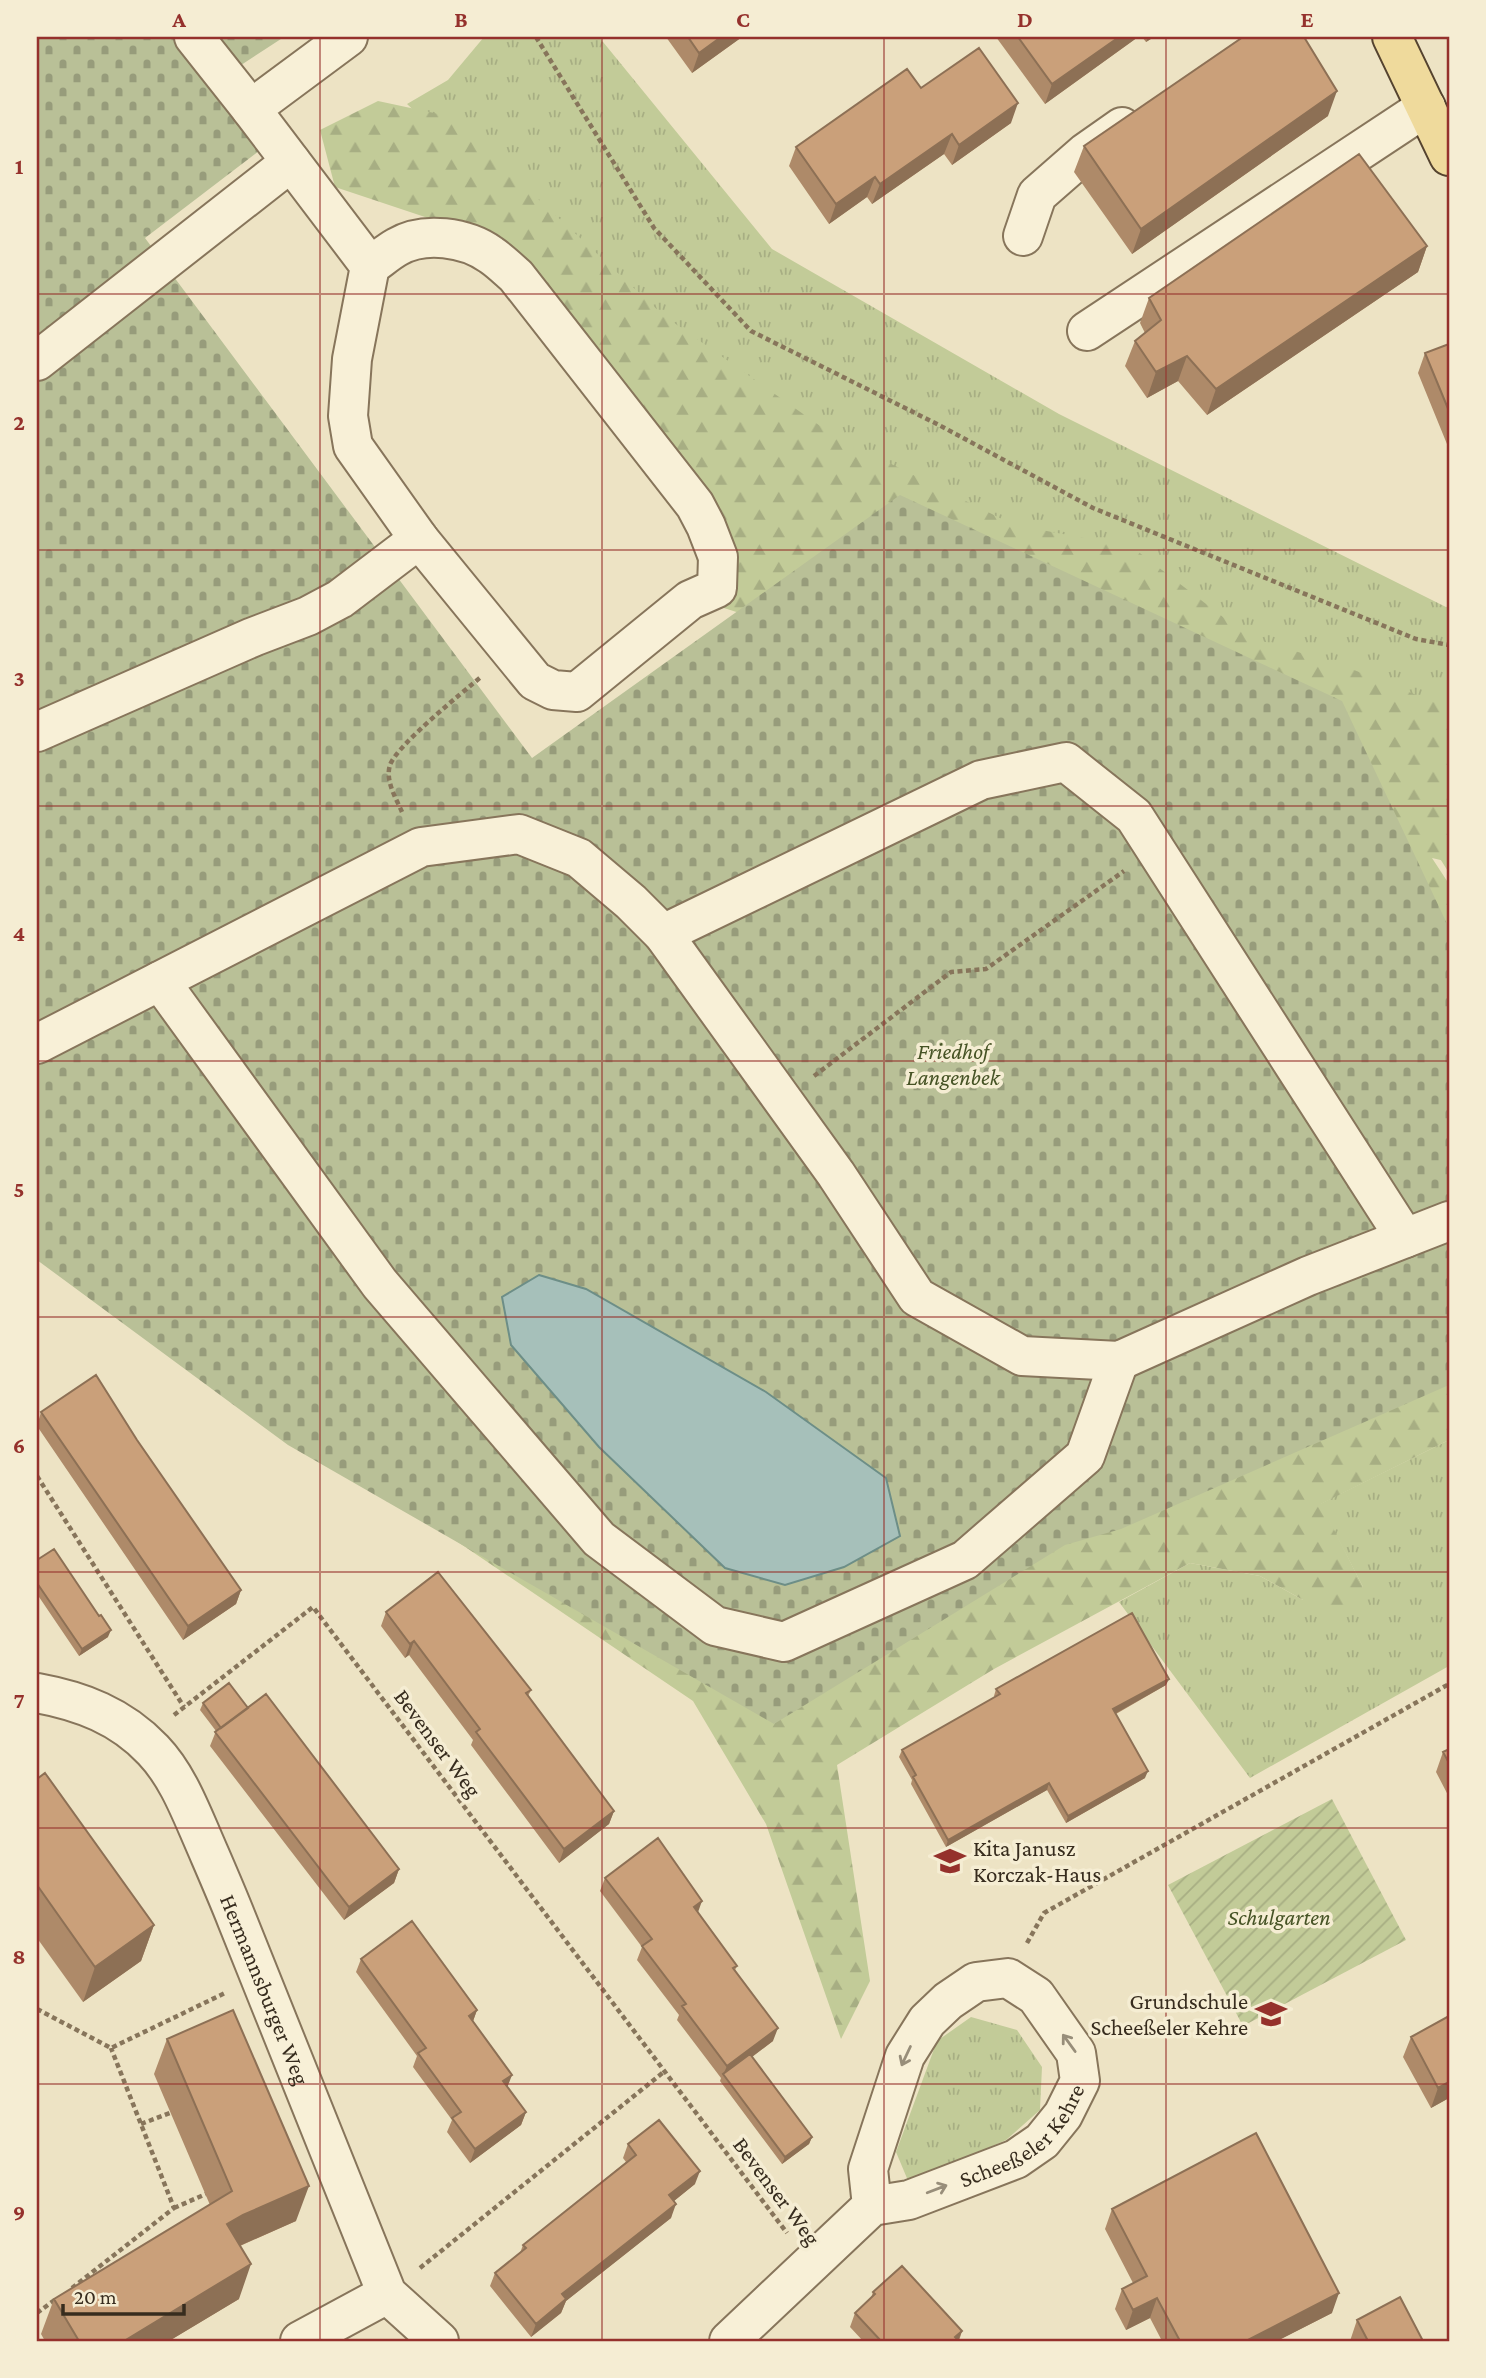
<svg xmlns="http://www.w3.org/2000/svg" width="1486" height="2378" font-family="'Crimson Pro',serif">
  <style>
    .grass { fill: url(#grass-tufts) }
    .forest { fill: url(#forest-firs) }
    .cemetery { fill: url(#cemetery-stones) }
    .garden { fill: url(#garden-furrows) }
    .water { fill: #a6c0ba; stroke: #6d8e87; stroke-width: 2 }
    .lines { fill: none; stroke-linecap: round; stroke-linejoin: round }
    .minor-casing { stroke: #87755b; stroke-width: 42 }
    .major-casing { stroke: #55432f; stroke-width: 42 }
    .path { stroke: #87755b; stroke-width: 4.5; stroke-dasharray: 5 3.5; stroke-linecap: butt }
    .minor { stroke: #f8f0d7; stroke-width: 38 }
    .major { stroke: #efda9c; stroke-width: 38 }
    .wall { fill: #ae8a69 }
    .shaded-wall { fill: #8d7055 }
    .building { fill: #caa07a; stroke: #8d7055; stroke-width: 2 }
    .oneway { stroke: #988e7a }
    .grid { fill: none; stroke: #95312c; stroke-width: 2; stroke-opacity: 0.55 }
    .labels { text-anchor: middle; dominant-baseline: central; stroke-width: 7; stroke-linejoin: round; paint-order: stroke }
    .park-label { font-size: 23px; font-style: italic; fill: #465325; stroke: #f5edd3 }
    .street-label { font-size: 23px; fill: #372c1e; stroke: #f5edd3 }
    .poi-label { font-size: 23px; fill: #372c1e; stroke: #f5edd3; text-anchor: start }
    .neatline { fill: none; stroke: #95312c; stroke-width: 2.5 }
    .grid-label { font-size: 23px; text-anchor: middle; font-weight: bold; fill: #95312c }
  </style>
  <defs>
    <pattern id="grass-tufts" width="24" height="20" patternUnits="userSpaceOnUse" patternTransform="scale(1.75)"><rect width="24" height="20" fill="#c2cb98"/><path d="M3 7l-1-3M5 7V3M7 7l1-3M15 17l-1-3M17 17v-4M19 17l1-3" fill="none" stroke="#a7ae83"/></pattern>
    <pattern id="forest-firs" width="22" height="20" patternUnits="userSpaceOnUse" patternTransform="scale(1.75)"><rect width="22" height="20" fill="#c2cb98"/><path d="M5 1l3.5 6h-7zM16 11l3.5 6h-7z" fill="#a7ae83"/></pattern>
    <pattern id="cemetery-stones" width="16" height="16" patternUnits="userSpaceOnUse" patternTransform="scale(1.75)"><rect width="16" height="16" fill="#b9c097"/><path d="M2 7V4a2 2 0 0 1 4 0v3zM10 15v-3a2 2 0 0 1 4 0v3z" fill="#979c7b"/></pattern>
    <pattern id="garden-furrows" width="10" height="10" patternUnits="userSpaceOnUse" patternTransform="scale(1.75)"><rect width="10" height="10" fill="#c2cb98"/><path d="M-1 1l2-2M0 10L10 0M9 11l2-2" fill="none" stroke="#a7ae83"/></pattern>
  </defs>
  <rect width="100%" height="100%" fill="#ede3c4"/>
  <path class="grass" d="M 484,37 L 599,37 L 772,249 L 1059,414 L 1446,607 L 1449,606 L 1449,873 L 1342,701 L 685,369 L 407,104 L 448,80 Z
    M 1449,1440 L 1449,1666 L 1250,1778 L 1119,1602 L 1190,1563 L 1260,1576 L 1303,1600 L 1363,1587 L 1320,1504 Z
    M 971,2017 L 1017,2030 L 1042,2067 L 1040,2110 L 1006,2140 L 909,2183 L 896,2152 L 937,2041 Z"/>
  <path class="forest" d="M 378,101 L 462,119 L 522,184 L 663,315 L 833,435 L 1014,525 L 1132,547 L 1249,637 L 1344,666 L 1449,708 L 1449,862 L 1432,858 L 1449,884 L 1449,1083 L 796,631 L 705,602 L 686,507 L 600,366 L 437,221 L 335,187 L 320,130 Z
    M 1449,1357 L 1449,1440 L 1321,1504 L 1363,1587 L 1338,1612 L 1303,1600 L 1260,1576 L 1190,1563 L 994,1669 L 837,1765 L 870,1981 L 841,2039 L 766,1824 L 693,1701 L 384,1492 Z"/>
  <path class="cemetery" d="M 37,37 L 284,37 L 209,86 L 259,151 L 145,238 L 532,758 L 900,495 L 1342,701 L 1449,928 L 1449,1385 L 1121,1529 L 1065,1545 L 774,1724 L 288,1445 L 37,1260 Z"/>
  <path class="garden" d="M 1332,1799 L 1406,1940 L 1243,2026 L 1168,1885 Z"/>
  <path class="water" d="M 539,1275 L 586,1289 L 766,1392 L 886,1478 L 900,1536 L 844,1567 L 785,1585 L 725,1568 L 599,1447 L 511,1345 L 502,1297 Z"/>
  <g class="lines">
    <defs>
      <g id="minor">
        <path d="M 194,37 L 251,109"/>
        <path d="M 348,37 L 251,109 L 370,266 L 352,359 L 348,416 L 353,446 L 419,539 L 535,681 L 553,690 L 577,692 L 690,600 L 717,588 L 718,557 L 706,526 L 695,505 L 516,276 C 508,269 500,261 491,255 C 466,237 424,231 397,247 C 388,252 379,260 370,266"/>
        <path d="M 1023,236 L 1037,195 L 1085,153 L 1122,127"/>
        <path d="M 1087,331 L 1426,107"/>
        <path d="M 37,361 L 291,162"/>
        <path d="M 37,732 L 253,637 L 308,616 L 340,599 L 419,539"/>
        <path d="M 663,934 L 981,780 L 1066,762 L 1134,816 L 1405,1238"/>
        <path d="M 160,981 L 380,1284 L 599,1539 L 715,1626 L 784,1642 L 965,1560 L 1085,1456 L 1119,1361"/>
        <path d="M 37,1044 L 421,847 L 519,834 L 579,858 L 631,902 L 663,934 L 836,1174 L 917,1297 L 1022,1356 L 1119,1361 L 1308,1276 L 1449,1221"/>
        <path id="s1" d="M 37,1693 C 81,1701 121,1716 153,1750 C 176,1774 189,1807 202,1837 C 214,1865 226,1892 237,1920 C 288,2044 337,2169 387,2294 L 439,2341"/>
        <path d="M 300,2341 L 387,2294"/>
        <path id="s2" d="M 729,2341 L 872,2206 L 909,2200 L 1016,2159 L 1042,2141 L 1063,2115 L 1080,2081 L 1076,2053 L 1036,1996 L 1008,1978 L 976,1982 L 948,2001 L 927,2021 L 905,2056 L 868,2169 L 872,2206"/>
      </g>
      <path id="major" d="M 1392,37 L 1449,156"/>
    </defs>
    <use href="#minor" class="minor-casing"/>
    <use href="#major" class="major-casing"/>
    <path class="path" d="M 536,37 L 654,228 L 751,331 L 939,425 L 1093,508 L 1416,639 L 1449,645
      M 402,812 C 396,798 385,781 390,765 C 397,745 463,692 481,677
      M 814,1076 L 951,972 L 986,969 L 1124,871
      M 37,1476 L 184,1707
      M 174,1715 L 313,1607 L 787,2233
      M 1027,1943 L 1044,1913 L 1449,1684
      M 37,2009 L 111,2048 L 225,1993
      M 141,2124 L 170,2113
      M 174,2208 L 206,2194
      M 420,2268 L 665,2071
      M 72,2288 L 174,2208 L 111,2048
      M 37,2313 L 56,2299"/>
    <use href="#minor" class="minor"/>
    <use href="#major" class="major"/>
  </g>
  <path class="wall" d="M 666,37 L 742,37 L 692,73 Z
    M 996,37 L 1138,37 L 1045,104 Z
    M 1142,37 L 1154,37 L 1146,42 Z
    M 921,88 L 1011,123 L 952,165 L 944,154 L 872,204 L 867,197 L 829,224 L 789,166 L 796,147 Z
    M 1328,116 L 1132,254 L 1074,172 L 1084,146 Z
    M 1427,246 L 1418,272 L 1207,415 L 1178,381 L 1147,398 L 1125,366 L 1135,341 L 1145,333 L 1140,323 L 1149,298 Z
    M 1449,344 L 1449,449 L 1418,373 L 1425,353 Z
    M 41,1412 L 137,1440 L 241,1590 L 236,1604 L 183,1640 L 37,1426 Z
    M 37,1560 L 99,1616 L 108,1637 L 79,1656 L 37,1594 Z
    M 386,1612 L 531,1690 L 528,1696 L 614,1811 L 609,1824 L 559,1863 L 471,1745 L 473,1740 L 409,1655 L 405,1658 L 381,1626 Z
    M 1166,1685 L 1116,1714 L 1145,1778 L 1066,1823 L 1047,1790 L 946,1847 L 911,1784 L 912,1780 L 899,1757 L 902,1750 L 995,1697 L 994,1696 L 996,1689 Z
    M 203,1703 L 248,1708 L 399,1869 L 394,1883 L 344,1920 L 210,1746 L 216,1731 L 200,1710 Z
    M 1449,1749 L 1449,1797 L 1436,1772 L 1443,1752 Z
    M 37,1779 L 154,1925 L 141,1961 L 83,2002 L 37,1938 Z
    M 605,1878 L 698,1913 L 737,1966 L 735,1970 L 773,2041 L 752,2057 L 812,2137 L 809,2144 L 782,2164 L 720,2081 L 721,2078 L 677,2020 L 679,2015 L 637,1960 L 642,1947 L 600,1891 Z
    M 361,1959 L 477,2010 L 473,2021 L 508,2088 L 526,2112 L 521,2125 L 470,2163 L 447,2132 L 452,2120 L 413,2067 L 417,2056 L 356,1972 Z
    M 1449,2016 L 1449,2098 L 1431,2108 L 1403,2057 L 1411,2037 Z
    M 167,2039 L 296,2221 L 240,2246 L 239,2299 L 169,2341 L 45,2341 L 41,2334 L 54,2299 L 210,2205 L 154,2074 Z
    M 628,2144 L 695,2184 L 674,2201 L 671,2218 L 566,2301 L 561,2313 L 531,2337 L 490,2286 L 495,2273 L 520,2253 L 523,2245 L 626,2162 L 623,2158 Z
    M 1112,2209 L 1332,2313 L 1277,2341 L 1162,2341 L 1150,2318 L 1126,2330 L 1115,2309 L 1122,2289 L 1133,2283 L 1105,2229 Z
    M 873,2292 L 962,2331 L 959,2341 L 863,2341 L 850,2327 L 855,2313 L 871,2298 Z
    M 1357,2320 L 1423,2341 L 1350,2341 Z"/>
  <path class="shaded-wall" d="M 721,37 L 742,37 L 692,73 L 699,53 Z
    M 1119,37 L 1138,37 L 1045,104 L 1052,84 Z
    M 1148,37 L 1154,37 L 1146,42 Z
    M 1337,91 L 1328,116 L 1132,254 L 1141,229 Z
    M 1018,103 L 1011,123 L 952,165 L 959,145 Z
    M 952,134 L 944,154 L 872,204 L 880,184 Z
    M 875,177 L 867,197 L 829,224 L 836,204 Z
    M 1427,246 L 1418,272 L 1207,415 L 1216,389 Z
    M 1187,356 L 1178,381 L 1147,398 L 1156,372 Z
    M 241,1590 L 236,1604 L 183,1640 L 188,1626 Z
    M 111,1630 L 108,1637 L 79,1656 L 82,1649 Z
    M 414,1641 L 409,1655 L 405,1658 L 410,1644 Z
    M 1169,1679 L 1166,1685 L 1111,1716 L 1113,1709 Z
    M 1148,1771 L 1145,1778 L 1066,1823 L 1068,1816 Z
    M 1049,1783 L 1047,1790 L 946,1847 L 948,1840 Z
    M 614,1811 L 609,1824 L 559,1863 L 564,1849 Z
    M 399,1869 L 394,1883 L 344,1920 L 349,1907 Z
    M 702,1901 L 697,1915 L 694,1907 Z
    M 154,1925 L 141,1961 L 83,2002 L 95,1967 Z
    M 477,2010 L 472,2024 L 469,2016 Z
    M 778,2028 L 773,2041 L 725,2077 L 723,2075 L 727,2066 Z
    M 512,2075 L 507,2088 L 503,2081 Z
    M 1449,2082 L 1449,2098 L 1431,2108 L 1438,2088 Z
    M 526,2112 L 521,2125 L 470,2163 L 475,2149 Z
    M 812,2137 L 809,2144 L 782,2164 L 785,2157 Z
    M 700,2171 L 695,2184 L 664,2209 L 669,2195 Z
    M 309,2186 L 296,2221 L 230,2250 L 227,2224 L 243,2215 Z
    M 676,2204 L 671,2218 L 566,2301 L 561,2313 L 531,2337 L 536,2324 L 562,2294 Z
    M 251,2264 L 239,2299 L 169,2341 L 124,2341 Z
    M 1339,2293 L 1332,2313 L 1277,2341 L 1246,2341 Z
    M 1157,2298 L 1150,2318 L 1126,2330 L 1133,2310 Z
    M 962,2331 L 958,2341 L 955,2337 Z"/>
  <path class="building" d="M 688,37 L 721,37 L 699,53 Z
    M 1018,37 L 1119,37 L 1052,84 Z
    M 1243,37 L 1304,37 L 1337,91 L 1141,229 L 1084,146 Z
    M 979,48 L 1018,103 L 959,145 L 952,134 L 880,184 L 875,177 L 836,204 L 796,147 L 907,69 L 921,88 Z
    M 1359,154 L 1427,246 L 1216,389 L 1187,356 L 1156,372 L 1135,341 L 1161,320 L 1149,298 Z
    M 1449,344 L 1449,411 L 1425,353 Z
    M 96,1375 L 137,1440 L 241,1590 L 188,1626 L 41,1412 Z
    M 54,1549 L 99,1616 L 101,1615 L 111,1630 L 82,1649 L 37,1583 L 37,1560 Z
    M 438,1572 L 531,1690 L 526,1693 L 614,1811 L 564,1849 L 476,1732 L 480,1729 L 414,1641 L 410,1644 L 386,1612 Z
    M 1132,1613 L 1169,1679 L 1113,1709 L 1148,1771 L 1068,1816 L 1049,1783 L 948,1840 L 913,1777 L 916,1775 L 902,1750 L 1000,1694 L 996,1689 Z
    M 229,1683 L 248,1708 L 221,1728 L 203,1703 Z
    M 266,1694 L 399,1869 L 349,1907 L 215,1732 Z
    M 1449,1749 L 1449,1763 L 1443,1752 Z
    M 45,1773 L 154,1925 L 95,1967 L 37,1885 L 37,1779 Z
    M 658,1838 L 702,1901 L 694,1907 L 737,1966 L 733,1968 L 778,2028 L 727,2066 L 682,2006 L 686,2004 L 642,1946 L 652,1939 L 605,1878 Z
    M 412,1921 L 477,2010 L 469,2016 L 512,2075 L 503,2081 L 526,2112 L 475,2149 L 452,2118 L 461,2112 L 418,2053 L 426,2048 L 361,1959 Z
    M 233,2010 L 309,2186 L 243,2215 L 227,2224 L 251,2264 L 124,2341 L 79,2341 L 54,2299 L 232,2191 L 167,2039 Z
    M 1449,2016 L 1449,2082 L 1438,2088 L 1411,2037 Z
    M 750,2054 L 812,2137 L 785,2157 L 723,2074 Z
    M 659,2120 L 700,2171 L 669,2195 L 676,2204 L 562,2294 L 566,2299 L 536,2324 L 495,2273 L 526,2248 L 523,2245 L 636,2155 L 628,2144 Z
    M 1256,2133 L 1339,2293 L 1246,2341 L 1180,2341 L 1157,2298 L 1133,2310 L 1122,2289 L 1147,2276 L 1112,2209 Z
    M 902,2266 L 962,2331 L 955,2337 L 959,2341 L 881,2341 L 855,2313 L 875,2294 L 873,2292 Z
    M 1400,2297 L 1423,2341 L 1368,2341 L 1357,2320 Z"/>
  <defs><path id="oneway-shaft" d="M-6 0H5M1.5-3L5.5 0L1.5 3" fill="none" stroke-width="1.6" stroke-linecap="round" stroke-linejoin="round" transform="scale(1.75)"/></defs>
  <g class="oneway">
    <use href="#oneway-shaft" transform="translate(1069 2043) rotate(-126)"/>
    <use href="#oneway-shaft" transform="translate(906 2056) rotate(115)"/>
    <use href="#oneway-shaft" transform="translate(937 2189) rotate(-21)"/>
  </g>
  <path class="grid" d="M 320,37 L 320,2341M 602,37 L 602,2341M 884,37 L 884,2341M 1166,37 L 1166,2341M 37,294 L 1449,294M 37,550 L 1449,550M 37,806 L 1449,806M 37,1061 L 1449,1061M 37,1317 L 1449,1317M 37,1572 L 1449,1572M 37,1828 L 1449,1828M 37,2084 L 1449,2084"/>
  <defs>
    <symbol id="school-bare" viewBox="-9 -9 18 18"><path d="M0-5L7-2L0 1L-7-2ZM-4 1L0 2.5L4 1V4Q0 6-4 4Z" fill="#95312c" stroke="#f5edd3" stroke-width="2.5" paint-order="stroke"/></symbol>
  </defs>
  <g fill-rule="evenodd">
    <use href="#school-bare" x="928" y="1839" width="44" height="44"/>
    <use href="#school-bare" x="1249" y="1992" width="44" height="44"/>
  </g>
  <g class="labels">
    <g class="park-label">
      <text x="953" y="1051">Friedhof<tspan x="953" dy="26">Langenbek</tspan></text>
      <text x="1279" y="1917">Schulgarten</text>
    </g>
    <g class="street-label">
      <text transform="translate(438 1743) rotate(53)">Bevenser Weg</text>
      <text stroke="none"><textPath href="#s1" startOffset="397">Hermannsburger Weg</textPath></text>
      <text stroke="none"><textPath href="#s2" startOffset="368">Scheeßeler Kehre</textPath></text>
      <text transform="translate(777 2191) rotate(53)">Bevenser Weg</text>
    </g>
    <g class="poi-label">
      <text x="973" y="1848">Kita Janusz<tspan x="973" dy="26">Korczak-Haus</tspan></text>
      <text x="1248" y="2001" text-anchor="end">Grundschule<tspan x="1248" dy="26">Scheeßeler Kehre</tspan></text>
    </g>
  </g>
  <rect width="1486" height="2378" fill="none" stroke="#f5edd3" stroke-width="77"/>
  <path d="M63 2304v10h121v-10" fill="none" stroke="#372c1e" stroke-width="3.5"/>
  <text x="74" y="2304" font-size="21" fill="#372c1e" stroke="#f5edd3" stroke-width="5" paint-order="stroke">20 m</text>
  <rect x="38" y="38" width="1410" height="2302" class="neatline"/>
  <g class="grid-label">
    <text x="179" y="27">A</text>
    <text x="461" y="27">B</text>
    <text x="743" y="27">C</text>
    <text x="1025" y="27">D</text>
    <text x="1307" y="27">E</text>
    <text x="19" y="174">1</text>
    <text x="19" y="430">2</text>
    <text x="19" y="686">3</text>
    <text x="19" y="941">4</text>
    <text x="19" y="1197">5</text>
    <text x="19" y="1453">6</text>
    <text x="19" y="1708">7</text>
    <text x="19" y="1964">8</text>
    <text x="19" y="2220">9</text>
  </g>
</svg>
